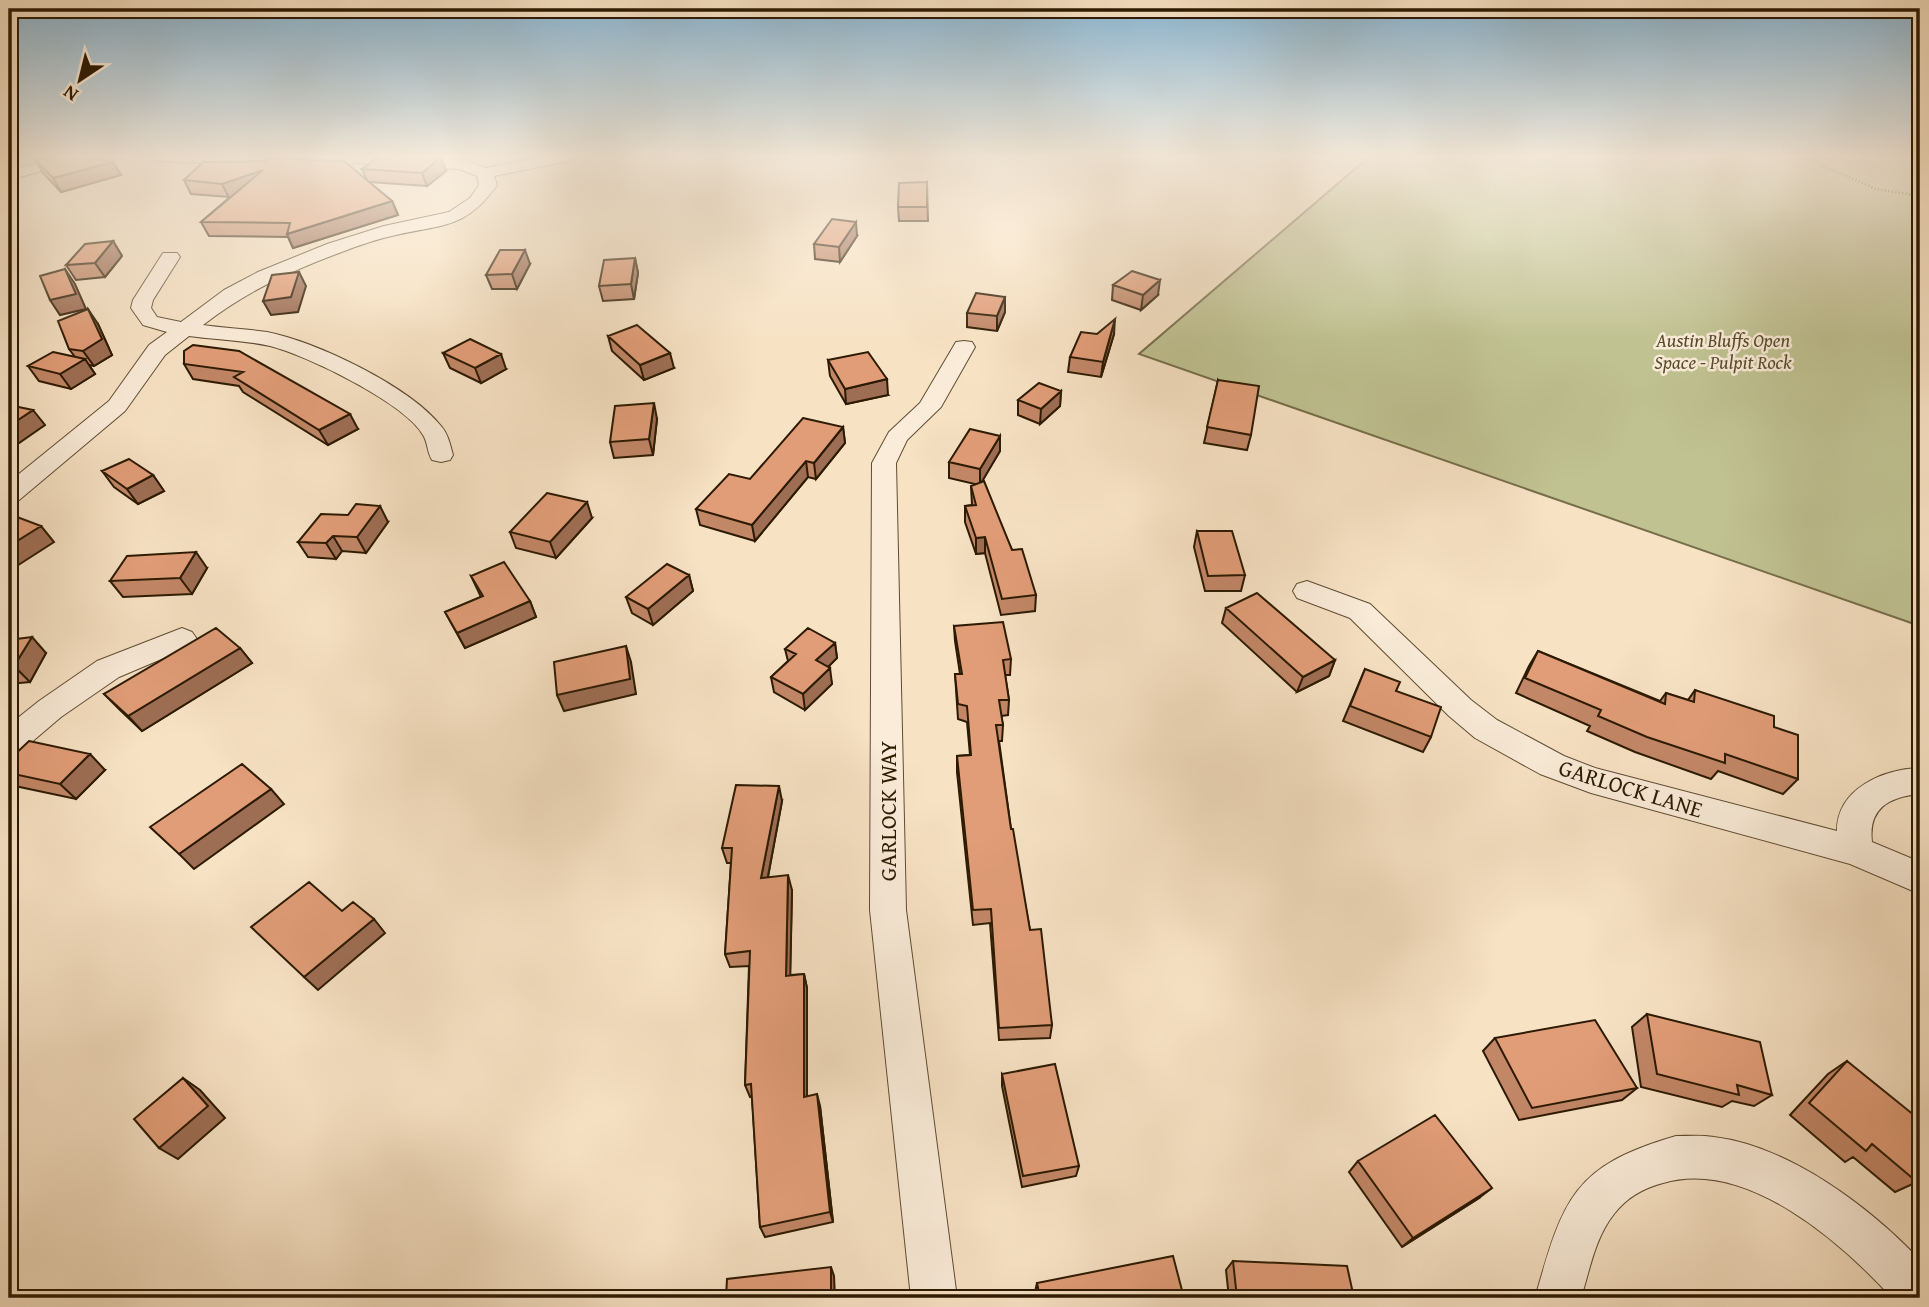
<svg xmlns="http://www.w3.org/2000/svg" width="1929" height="1307" font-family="'Gentium Book Plus',serif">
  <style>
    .green { fill: #c0c292; stroke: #766e4a; stroke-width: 2 }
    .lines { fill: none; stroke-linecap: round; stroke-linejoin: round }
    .minor-casing { stroke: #5f4c32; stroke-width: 2 }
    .path { stroke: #2c1a02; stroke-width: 2.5; stroke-dasharray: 1 2.5; stroke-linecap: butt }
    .minor { fill: #faecd9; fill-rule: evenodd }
    .wall { fill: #c28767; stroke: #2c1a02; stroke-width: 2 }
    .shaded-wall { fill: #9e6e54; stroke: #2c1a02; stroke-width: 2 }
    .building { fill: #e19d78; stroke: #2c1a02; stroke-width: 2 }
    .labels { text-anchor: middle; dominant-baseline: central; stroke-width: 5; stroke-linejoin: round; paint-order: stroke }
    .far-park-label { font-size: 19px; font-style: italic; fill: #584c2d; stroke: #faecd9 }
    .street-label { font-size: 23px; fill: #2c1a02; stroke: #faecd9 }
  </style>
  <rect width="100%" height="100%" fill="#f7e2c4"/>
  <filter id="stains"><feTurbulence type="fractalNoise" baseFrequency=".00286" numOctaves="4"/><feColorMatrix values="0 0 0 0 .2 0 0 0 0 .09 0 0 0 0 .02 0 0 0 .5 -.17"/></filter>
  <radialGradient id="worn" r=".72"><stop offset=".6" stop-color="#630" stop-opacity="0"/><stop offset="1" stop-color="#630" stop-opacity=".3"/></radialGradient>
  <path class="green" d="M 1370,156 L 1920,156 L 1920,626 L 1139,354 Z"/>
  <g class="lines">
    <defs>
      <path id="minor" d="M 71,156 L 110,156 L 102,161 L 49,169 L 9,180 L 9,170 Z
        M 147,156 L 406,156 L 462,159 L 486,168 L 547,156 L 578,156 L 570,161 L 494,176 L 497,185 C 466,229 443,224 396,235 C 377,239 357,246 339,253 C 288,272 246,292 203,325 C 224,328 246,329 267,332 C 317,342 409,386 441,426 C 448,434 450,444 453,455 L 450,460 L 441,462 L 432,460 C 427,452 428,443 423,435 C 405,403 306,355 270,346 C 244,340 216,340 189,336 L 165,355 L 125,411 L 18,501 L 9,503 L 9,482 L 109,401 L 149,345 L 167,332 L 143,325 L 131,308 L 133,300 L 163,253 L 177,253 L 180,257 L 153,300 L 151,308 L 157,317 L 181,322 L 224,290 L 258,272 L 327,244 L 384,226 L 449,212 L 470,198 L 479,185 L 477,176 L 459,169 L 365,163 L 268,166 L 155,161 Z
        M 964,341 L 972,342 L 975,347 L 941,407 L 907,440 L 896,463 L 906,910 L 957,1298 L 911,1298 L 870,910 L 872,463 L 889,432 L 920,403 L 956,342 Z
        M 1307,581 L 1370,604 L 1471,700 L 1497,720 L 1564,756 L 1595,768 L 1837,831 C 1837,788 1884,769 1920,768 L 1920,794 C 1889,797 1868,808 1872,842 L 1920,862 L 1920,894 L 1850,864 L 1591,793 L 1540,774 L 1475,738 L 1449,716 L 1350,618 L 1297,598 L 1293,591 L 1297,584 Z
        M 182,628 L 192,632 L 197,639 L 192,646 L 119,677 L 61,717 L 20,752 L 9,756 L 9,725 L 39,701 L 97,661 Z
        M 1676,1136 C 1689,1136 1702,1135 1714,1137 C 1789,1146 1870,1207 1920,1260 L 1920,1298 L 1892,1298 C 1841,1242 1746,1158 1663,1183 C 1644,1188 1627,1197 1614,1214 C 1595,1238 1590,1269 1581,1298 L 1535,1298 C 1563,1200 1572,1166 1676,1136 Z"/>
    </defs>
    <use href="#minor" class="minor-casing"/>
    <path class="path" d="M 1801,156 L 1876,189 L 1920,196"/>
    <use href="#minor" class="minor"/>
  </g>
  <path class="wall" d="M 93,158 L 121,175 L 61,192 L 43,173 L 35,160 Z
    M 302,159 L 367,180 L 362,169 L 446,171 L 427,186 L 369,182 L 392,201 L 398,215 L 293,248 L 288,237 L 209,236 L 201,222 L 230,197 L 191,194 L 184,180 Z
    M 927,182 L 928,221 L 899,221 L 898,207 Z
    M 857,236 L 840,262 L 815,259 L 814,244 Z
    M 113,241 L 122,256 L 105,277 L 76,280 L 66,265 Z
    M 635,258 L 638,273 L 634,299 L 603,301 L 599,286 Z
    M 530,264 L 517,289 L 492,289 L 486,275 Z
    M 1113,285 L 1158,295 L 1141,310 L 1112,300 Z
    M 1005,297 L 1005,312 L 997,331 L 967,327 L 967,313 Z
    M 98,324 L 112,355 L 94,366 L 89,365 L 95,374 L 71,389 L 39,381 L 28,366 L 75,357 L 69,349 Z
    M 1097,334 L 1114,334 L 1101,377 L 1068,372 L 1070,357 Z
    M 608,336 L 674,368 L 644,380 L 612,351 Z
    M 239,351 L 358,429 L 328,445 L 243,392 L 239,386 L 193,379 L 184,364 Z
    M 443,353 L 506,369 L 481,383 L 450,368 Z
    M 828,360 L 888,395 L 846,404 L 830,376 Z
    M 1218,380 L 1251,435 L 1247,450 L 1204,443 Z
    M 1061,391 L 1060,406 L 1040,424 L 1018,415 L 1018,400 Z
    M 657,419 L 653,455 L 614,458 L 610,442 Z
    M 843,427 L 845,443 L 816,479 L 808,477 L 755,541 L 700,525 L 696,509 Z
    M 1000,436 L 1000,451 L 981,482 L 1012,550 L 1036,595 L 1035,611 L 1001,615 L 985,553 L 976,554 L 965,522 L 965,506 L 972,505 L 971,486 L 975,484 L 949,478 L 949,462 Z
    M 102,471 L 153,475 L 164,491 L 138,504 L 114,487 Z
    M 592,518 L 556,558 L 516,548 L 510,532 Z
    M 388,522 L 366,553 L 342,551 L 336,559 L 308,557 L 298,542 Z
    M 1197,531 L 1245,575 L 1241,591 L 1205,591 L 1194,547 Z
    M 207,568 L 192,594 L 123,597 L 110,581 Z
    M 689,575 L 693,591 L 653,625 L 632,613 L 626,597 Z
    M 471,576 L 530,601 L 536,617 L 465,648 L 445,612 L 481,597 Z
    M 1226,608 L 1335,660 L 1329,676 L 1297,692 L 1222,623 Z
    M 954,626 L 1011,659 L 1010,675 L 1005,675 L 1009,700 L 1008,715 L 1001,716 L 1003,725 L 1002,741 L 999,741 L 1011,829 L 1030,930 L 1052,1025 L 1050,1038 L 999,1040 L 990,923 L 973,925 L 957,772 L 957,756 L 970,755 L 967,722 L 958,719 L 955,674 L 960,674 L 955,641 Z
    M 9,640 L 46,653 L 30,682 L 9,684 Z
    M 835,643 L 837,658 L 828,667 L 832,684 L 805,710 L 774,692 L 771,677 L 788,661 L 785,649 Z
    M 240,648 L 252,663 L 142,731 L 119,709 L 104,694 Z
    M 1538,651 L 1660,701 L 1666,693 L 1688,700 L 1695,690 L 1774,727 L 1798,779 L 1783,794 L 1718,771 L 1711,779 L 1635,752 L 1587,731 L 1590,726 L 1516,693 L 1529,666 Z
    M 1365,669 L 1396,691 L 1431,737 L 1423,752 L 1343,721 Z
    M 9,760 L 105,770 L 76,799 L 15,786 L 9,780 Z
    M 782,801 L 768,877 L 792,890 L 790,975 L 804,974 L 807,988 L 807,1096 L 820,1106 L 833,1222 L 765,1237 L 760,1227 L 752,1096 L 750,1097 L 745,1085 L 749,966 L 730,967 L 725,954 L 731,863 L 727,863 L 722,848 Z
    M 1647,1014 L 1772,1095 L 1754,1106 L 1732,1101 L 1722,1107 L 1641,1087 L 1632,1027 Z
    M 1495,1038 L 1637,1088 L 1622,1100 L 1519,1120 L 1483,1051 Z
    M 1847,1061 L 1917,1182 L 1895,1192 L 1853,1157 L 1845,1162 L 1790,1115 L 1828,1074 Z
    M 1002,1074 L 1079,1166 L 1076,1176 L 1022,1187 L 1002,1086 Z
    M 1358,1161 L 1479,1198 L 1402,1247 L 1349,1172 Z
    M 1233,1261 L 1354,1298 L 1229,1298 L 1226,1270 Z
    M 1037,1283 L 1184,1298 L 1037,1298 L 1035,1292 Z"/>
  <path class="shaded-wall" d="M 441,157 L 446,171 L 427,186 L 422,173 Z
    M 113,162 L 121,175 L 61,192 L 53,178 Z
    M 263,170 L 269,184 L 229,198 L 222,184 Z
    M 392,201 L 398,215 L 293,248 L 287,234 Z
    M 856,222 L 857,236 L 840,262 L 839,247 Z
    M 113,241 L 122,256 L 105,277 L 95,263 Z
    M 525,250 L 530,264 L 517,289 L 512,274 Z
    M 635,258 L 638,273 L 634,299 L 631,284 Z
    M 65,269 L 75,284 L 86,309 L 60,315 L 50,300 Z
    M 299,272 L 306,286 L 298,312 L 271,315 L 263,301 Z
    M 1160,280 L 1158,295 L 1141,310 L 1143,295 Z
    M 1005,297 L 1005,312 L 997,331 L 997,316 Z
    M 88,309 L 98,324 L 112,355 L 94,366 L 83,351 Z
    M 1115,319 L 1114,334 L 1101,377 L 1103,362 Z
    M 670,353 L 674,368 L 644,380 L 640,365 Z
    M 501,354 L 506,369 L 481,383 L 475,368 Z
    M 85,359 L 95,374 L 71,389 L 60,374 Z
    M 887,379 L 888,395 L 846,404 L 845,389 Z
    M 1061,391 L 1060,406 L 1040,424 L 1041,409 Z
    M 654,403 L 657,419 L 653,455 L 649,439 Z
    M 33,410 L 45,425 L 9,450 L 9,426 Z
    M 350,414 L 358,429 L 328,445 L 319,430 Z
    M 843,427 L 845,443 L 816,479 L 814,463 Z
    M 1000,436 L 1000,451 L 980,485 L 980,469 Z
    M 806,461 L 808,477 L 755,541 L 752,525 Z
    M 153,475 L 164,491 L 138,504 L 127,489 Z
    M 587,502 L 592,518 L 556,558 L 550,542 Z
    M 380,506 L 388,522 L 366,553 L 357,537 Z
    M 41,526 L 54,542 L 9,571 L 9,546 Z
    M 333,536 L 342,551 L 336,559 L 326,543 Z
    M 985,537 L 985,553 L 976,554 L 976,538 Z
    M 196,552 L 207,568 L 192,594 L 180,578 Z
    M 689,575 L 693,591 L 653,625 L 648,609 Z
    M 530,601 L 536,617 L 465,648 L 457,633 Z
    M 32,637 L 46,653 L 30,682 L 14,666 Z
    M 835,643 L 837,658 L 819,676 L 816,660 Z
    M 626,646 L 631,662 L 636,694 L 564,711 L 557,695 Z
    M 240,648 L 252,663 L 142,731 L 128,716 Z
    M 1335,660 L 1329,676 L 1297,692 L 1303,677 Z
    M 830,668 L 832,684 L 805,710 L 803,694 Z
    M 90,754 L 105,770 L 76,799 L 60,784 Z
    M 779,786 L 782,801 L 765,892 L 761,878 Z
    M 271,789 L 284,804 L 194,869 L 179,854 Z
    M 788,875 L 792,890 L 790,989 L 786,976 Z
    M 374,919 L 385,933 L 318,990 L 304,977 Z
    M 804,974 L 807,988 L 807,1109 L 804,1097 Z
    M 183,1078 L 200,1090 L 225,1118 L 178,1159 L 159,1148 Z
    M 817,1094 L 820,1106 L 833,1222 L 830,1212 Z
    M 1492,1188 L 1479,1198 L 1402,1247 L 1413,1238 Z
    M 831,1267 L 834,1276 L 835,1298 L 831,1298 Z"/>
  <path class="building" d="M 62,156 L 90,156 L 93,158 L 113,162 L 53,178 L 35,160 Z
    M 270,156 L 298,156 L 294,159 L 344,161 L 392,201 L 287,234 L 290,223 L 201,222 L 263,170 L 222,184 L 184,180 L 203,162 L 266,161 Z
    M 380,156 L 410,156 L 441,157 L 422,173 L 362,169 Z
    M 927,182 L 927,207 L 898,207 L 899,183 Z
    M 832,219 L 856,222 L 839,247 L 814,244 Z
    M 113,241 L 95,263 L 66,265 L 85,244 Z
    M 500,250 L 525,250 L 512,274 L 486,275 Z
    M 635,258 L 631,284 L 599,286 L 604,260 Z
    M 65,269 L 76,294 L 50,300 L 40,276 Z
    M 1132,271 L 1160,280 L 1143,295 L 1113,285 Z
    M 299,272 L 291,297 L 263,301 L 272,275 Z
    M 976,293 L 1005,297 L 997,316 L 967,313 Z
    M 88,309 L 102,339 L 83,351 L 69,349 L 58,321 Z
    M 1115,319 L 1103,362 L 1070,357 L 1081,332 L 1097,334 Z
    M 637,325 L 670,353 L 640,365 L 608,336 Z
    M 470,339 L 501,354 L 475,368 L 443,353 Z
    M 193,345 L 239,351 L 350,414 L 319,430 L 234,377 L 243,372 L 184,364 L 184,351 Z
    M 53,352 L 85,359 L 60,374 L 28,366 Z
    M 868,352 L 887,379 L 845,389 L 828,360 Z
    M 1218,380 L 1259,386 L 1251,435 L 1207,427 Z
    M 1039,383 L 1061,391 L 1041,409 L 1018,400 Z
    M 654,403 L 649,439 L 610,442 L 615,406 Z
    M 9,405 L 33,410 L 9,426 Z
    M 803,418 L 843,427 L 814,463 L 806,461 L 752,525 L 696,509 L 729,474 L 750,479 Z
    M 970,429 L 1000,436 L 980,469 L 949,462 Z
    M 129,459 L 153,475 L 127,489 L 102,471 Z
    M 984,481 L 1012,550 L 1022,549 L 1036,595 L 1002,599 L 985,537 L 976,538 L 965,506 L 976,505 L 971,486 Z
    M 547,493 L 587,502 L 550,542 L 510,532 Z
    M 356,504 L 380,506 L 357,537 L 333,536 L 326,543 L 298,542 L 321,514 L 348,515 Z
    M 9,514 L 41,526 L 9,546 Z
    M 1197,531 L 1232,531 L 1245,575 L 1208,576 Z
    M 196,552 L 180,578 L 110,581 L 127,556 Z
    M 504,562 L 530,601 L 457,633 L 445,612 L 483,596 L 471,576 Z
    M 667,564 L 689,575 L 648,609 L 626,597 Z
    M 1257,593 L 1335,660 L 1303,677 L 1226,608 Z
    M 1003,622 L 1011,659 L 1003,660 L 1009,700 L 999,700 L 1003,725 L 996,725 L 1011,829 L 1013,829 L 1030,930 L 1041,929 L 1052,1025 L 999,1028 L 991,909 L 973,910 L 957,756 L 971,755 L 967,706 L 958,704 L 955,674 L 962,674 L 954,626 Z
    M 216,628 L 240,648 L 128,716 L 104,694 Z
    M 808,628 L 835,643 L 816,660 L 830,668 L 803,694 L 771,677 L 796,654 L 785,649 Z
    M 32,637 L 14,666 L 9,667 L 9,640 Z
    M 626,646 L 630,679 L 557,695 L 554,662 Z
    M 1538,651 L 1665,704 L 1666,693 L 1694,702 L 1695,690 L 1774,716 L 1774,727 L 1798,735 L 1798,779 L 1725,754 L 1725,763 L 1647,737 L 1598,716 L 1601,710 L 1525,678 Z
    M 1365,669 L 1400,682 L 1396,691 L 1441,707 L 1431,737 L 1350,706 Z
    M 29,741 L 90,754 L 60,784 L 9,773 L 9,760 Z
    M 242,764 L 271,789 L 179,854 L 150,827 Z
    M 736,785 L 779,786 L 761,878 L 788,875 L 786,976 L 804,974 L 804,1097 L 817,1094 L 830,1212 L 760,1227 L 751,1084 L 745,1085 L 750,951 L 725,954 L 732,848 L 722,848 Z
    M 309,882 L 342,911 L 353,902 L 374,919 L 304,977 L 251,927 Z
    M 1647,1014 L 1760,1042 L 1772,1095 L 1737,1085 L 1739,1095 L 1657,1074 Z
    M 1595,1020 L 1637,1088 L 1532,1108 L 1495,1038 Z
    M 1847,1061 L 1920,1120 L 1920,1178 L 1917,1182 L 1872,1144 L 1866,1151 L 1809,1103 Z
    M 1055,1064 L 1079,1166 L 1023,1176 L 1002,1074 Z
    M 183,1078 L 208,1106 L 159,1148 L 134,1119 Z
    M 1435,1115 L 1492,1188 L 1413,1238 L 1358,1161 Z
    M 1173,1256 L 1184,1298 L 1040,1298 L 1037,1283 Z
    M 1233,1261 L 1347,1266 L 1354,1298 L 1237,1298 Z
    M 831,1267 L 831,1298 L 726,1298 L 727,1279 Z"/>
  <linearGradient id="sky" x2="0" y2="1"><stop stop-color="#8ab8d6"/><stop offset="0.46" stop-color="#fbf2e4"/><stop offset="1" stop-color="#fbf2e4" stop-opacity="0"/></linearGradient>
  <rect width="1929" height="339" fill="url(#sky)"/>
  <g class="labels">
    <g class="far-park-label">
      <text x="1723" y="340">Austin Bluffs Open<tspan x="1723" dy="22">Space - Pulpit Rock</tspan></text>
    </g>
    <g class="street-label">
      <text transform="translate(1631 788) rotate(17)">GARLOCK LANE</text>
      <text transform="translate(887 811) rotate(-90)">GARLOCK WAY</text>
    </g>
  </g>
  <rect width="1929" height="1307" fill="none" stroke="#f7e2c4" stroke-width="35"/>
  <rect x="10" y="10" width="1908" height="1286" fill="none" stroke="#2c1a02" stroke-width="3.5"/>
  <rect x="18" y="18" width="1894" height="1272" fill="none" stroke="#2c1a02" stroke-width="2"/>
  <g transform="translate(80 80) rotate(215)" stroke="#faecd9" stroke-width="5" paint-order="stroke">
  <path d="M0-5L12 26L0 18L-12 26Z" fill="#2c1a02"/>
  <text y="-10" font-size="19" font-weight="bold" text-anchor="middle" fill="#2c1a02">N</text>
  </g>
  <rect width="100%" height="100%" filter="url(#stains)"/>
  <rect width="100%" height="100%" fill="url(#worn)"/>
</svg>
